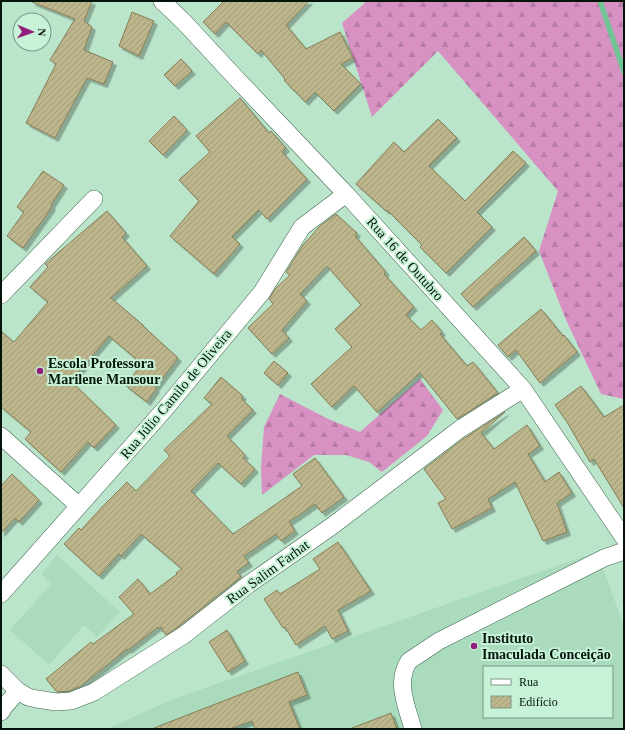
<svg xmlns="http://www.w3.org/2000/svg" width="625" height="730" font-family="Georgia,serif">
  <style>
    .built { fill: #a9dbbc; fill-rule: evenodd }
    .forest { fill: url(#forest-firs) }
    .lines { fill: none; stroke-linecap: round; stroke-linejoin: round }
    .stream { stroke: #72c496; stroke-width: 5.5 }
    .building { fill: url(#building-hatch); stroke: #857d55; filter: url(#shadow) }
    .minor-casing { stroke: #3b624c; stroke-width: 18 }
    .minor { stroke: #fff; stroke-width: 17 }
    .poi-dot { fill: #921c7a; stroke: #c7f2d7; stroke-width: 1.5 }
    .labels { text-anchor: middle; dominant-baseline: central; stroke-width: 4; stroke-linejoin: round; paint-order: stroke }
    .street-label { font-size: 14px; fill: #05140b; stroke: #c7f2d7 }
    .poi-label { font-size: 14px; font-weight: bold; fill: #05140b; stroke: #c7f2d7; text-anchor: start }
  </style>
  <defs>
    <pattern id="forest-firs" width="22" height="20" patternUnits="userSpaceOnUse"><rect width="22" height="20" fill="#d791c3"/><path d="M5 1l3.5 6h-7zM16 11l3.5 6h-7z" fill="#b77ca6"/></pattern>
    <pattern id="building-hatch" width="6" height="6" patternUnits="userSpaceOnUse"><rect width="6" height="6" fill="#bdb58b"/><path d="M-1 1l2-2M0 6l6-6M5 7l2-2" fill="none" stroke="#a19b77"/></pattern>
    <filter id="shadow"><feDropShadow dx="3.5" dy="3.5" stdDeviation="0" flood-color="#0004"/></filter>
  </defs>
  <rect width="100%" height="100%" fill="#bae5ca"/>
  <path class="built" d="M 597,552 L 624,626 L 624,729 L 107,729 L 176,698 ZM 484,667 L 612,667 L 612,717 L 484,717 Z
    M 57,555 L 120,612 L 97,637 L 84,625 L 49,665 L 10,630 L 51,584 L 41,574 Z"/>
  <path class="forest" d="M 364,1 L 624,1 L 624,399 L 601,394 L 566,320 L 539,251 L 558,191 L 438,51 L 372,117 L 342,23 L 365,3 Z
    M 420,379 L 443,410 L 427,436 L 382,472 L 369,462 L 346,455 L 314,455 L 262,495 L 261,467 L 264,427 L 280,394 L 328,419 L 360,432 Z"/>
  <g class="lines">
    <path class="stream" d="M 600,1 L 624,72"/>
  </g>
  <path class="building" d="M 32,1 L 92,1 L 84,21 L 92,27 L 84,50 L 113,62 L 104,84 L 87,78 L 55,138 L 26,123 L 56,64 L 50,60 L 75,19 L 32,2 Z
    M 224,1 L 309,1 L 286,25 L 306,49 L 340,32 L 353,58 L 341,64 L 361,84 L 334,111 L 315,92 L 305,102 L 295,91 L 294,91 L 284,80 L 285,79 L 261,50 L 258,54 L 226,22 L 215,34 L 203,22 Z
    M 132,12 L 154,21 L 139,56 L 119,46 Z
    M 181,59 L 192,71 L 175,86 L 164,75 Z
    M 240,98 L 269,133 L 271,131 L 286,148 L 282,152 L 307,179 L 267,219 L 259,210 L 232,237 L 240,244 L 214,274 L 170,236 L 199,201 L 179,180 L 210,152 L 196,136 Z
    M 174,116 L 187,130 L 163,155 L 149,141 Z
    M 438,119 L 457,138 L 429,166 L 465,201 L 513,151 L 526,163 L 477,212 L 492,227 L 446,273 L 420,247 L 422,245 L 387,210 L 386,211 L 356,184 L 394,142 L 404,152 Z
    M 43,171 L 64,185 L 51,205 L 52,207 L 23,248 L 7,236 L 24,212 L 17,207 Z
    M 107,211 L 126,233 L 122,237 L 147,266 L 111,298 L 143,325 L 143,326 L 178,358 L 155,388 L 156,389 L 147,402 L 125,385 L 142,364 L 109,336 L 71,381 L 116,425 L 94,448 L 88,442 L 61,472 L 25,439 L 31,432 L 1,407 L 1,331 L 14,342 L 48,302 L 30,287 L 48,267 L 45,264 Z
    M 336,214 L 357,233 L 355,236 L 386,272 L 384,274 L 414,307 L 406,315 L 421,330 L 432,320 L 442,332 L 440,334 L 467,366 L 473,362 L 498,393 L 457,419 L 420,373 L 377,412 L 354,386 L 332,407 L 311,384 L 352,347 L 335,329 L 361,305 L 327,266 L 300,294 L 307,301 L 282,330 L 289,338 L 272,354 L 248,328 L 273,304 L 269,299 L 275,289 L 290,275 L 286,272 L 303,245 L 320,226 Z
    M 524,237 L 536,251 L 473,307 L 461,294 Z
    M 541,309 L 563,336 L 564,335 L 577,352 L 540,383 L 516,350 L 508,357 L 498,345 Z
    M 274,361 L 288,373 L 278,385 L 264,373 Z
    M 221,377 L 243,396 L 241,398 L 253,410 L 227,436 L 245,455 L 243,458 L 255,469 L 241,484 L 218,463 L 191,491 L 233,534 L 302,486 L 293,474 L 315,458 L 344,497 L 322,513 L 315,504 L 289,522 L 295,531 L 281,541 L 276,534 L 244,556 L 249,563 L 237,571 L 241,577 L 178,627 L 166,635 L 161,627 L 159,629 L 158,627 L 128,650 L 127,649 L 81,686 L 69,691 L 57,692 L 46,679 L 91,642 L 93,644 L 134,614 L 119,597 L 138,579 L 150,594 L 177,574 L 176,573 L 182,569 L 141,534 L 121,556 L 119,554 L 99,576 L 64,544 L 79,528 L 81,530 L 103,506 L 127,482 L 136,491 L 170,456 L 164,450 L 212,404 L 204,398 Z
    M 581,386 L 604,417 L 624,405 L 624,508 L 594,459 L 590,462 L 567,422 L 555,405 Z
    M 505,412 L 481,433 L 494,449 L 527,425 L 540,446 L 528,454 L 545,482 L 559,472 L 572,493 L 557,503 L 567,532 L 543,541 L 515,482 L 488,499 L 492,508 L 452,529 L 438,503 L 446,499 L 424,469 L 466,437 Z
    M 12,474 L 39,500 L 19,522 L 15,518 L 1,533 L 1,486 Z
    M 338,542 L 371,591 L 338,610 L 348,631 L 332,639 L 325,626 L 296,645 L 285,627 L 283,628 L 264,599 L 277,590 L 280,594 L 320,569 L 313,559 Z
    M 227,630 L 245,661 L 228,672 L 209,642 Z
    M 298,672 L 307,695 L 289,702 L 300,729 L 255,729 L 252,721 L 230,729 L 154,729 L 154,728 Z
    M 391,713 L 397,729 L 352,729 L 352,728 Z"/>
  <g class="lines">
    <defs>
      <path id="minor" d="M 162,1 L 184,22 L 234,76 L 346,194 L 523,389 L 624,538
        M 1,295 L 94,199
        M 1,436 L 79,506
        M 1,594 L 164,410 L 262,292 L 302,227 L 346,194
        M 1,674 L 18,691 L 28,697 L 37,699 L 56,702 L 71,701 L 94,692 L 184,635 L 249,584 L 332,526 L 460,429 L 523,389
        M 1,712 L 4,707 L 18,691
        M 413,729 C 407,707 395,682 409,661 L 439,641 L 604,558 L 624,551"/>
    </defs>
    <use href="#minor" class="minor-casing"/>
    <use href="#minor" class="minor"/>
  </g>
  <g class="poi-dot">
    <circle cx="40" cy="371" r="4"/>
    <circle cx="474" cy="646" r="4"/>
  </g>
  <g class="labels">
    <g class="street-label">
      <text transform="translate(405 259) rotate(48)">Rua 16 de Outubro</text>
      <text transform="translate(176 394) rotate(-50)">Rua Júlio Camilo de Oliveira</text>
      <text transform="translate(268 572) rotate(-36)">Rua Salim Farhat</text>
    </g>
    <g class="poi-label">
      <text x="48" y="363">Escola Professora<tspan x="48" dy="16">Marilene Mansour</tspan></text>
      <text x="482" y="638">Instituto<tspan x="482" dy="16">Imaculada Conceição</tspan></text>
    </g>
  </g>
  <rect width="625" height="730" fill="none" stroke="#05140b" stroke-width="4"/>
  <rect x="483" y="666" width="130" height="52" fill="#c7f2d7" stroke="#799985"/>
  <rect x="491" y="679" width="20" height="6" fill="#ffffff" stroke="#799985"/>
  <text x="519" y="686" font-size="12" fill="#05140b">Rua</text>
  <rect x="491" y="696" width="20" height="12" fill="url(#building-hatch)" stroke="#799985"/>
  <text x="519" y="706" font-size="12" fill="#05140b">Edifício</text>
  <g transform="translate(32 32) rotate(92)"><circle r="19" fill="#c7f2d7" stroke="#799985"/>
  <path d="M0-3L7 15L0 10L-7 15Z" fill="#921c7a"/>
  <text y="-6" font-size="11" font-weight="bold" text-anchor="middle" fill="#05140b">N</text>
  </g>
</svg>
